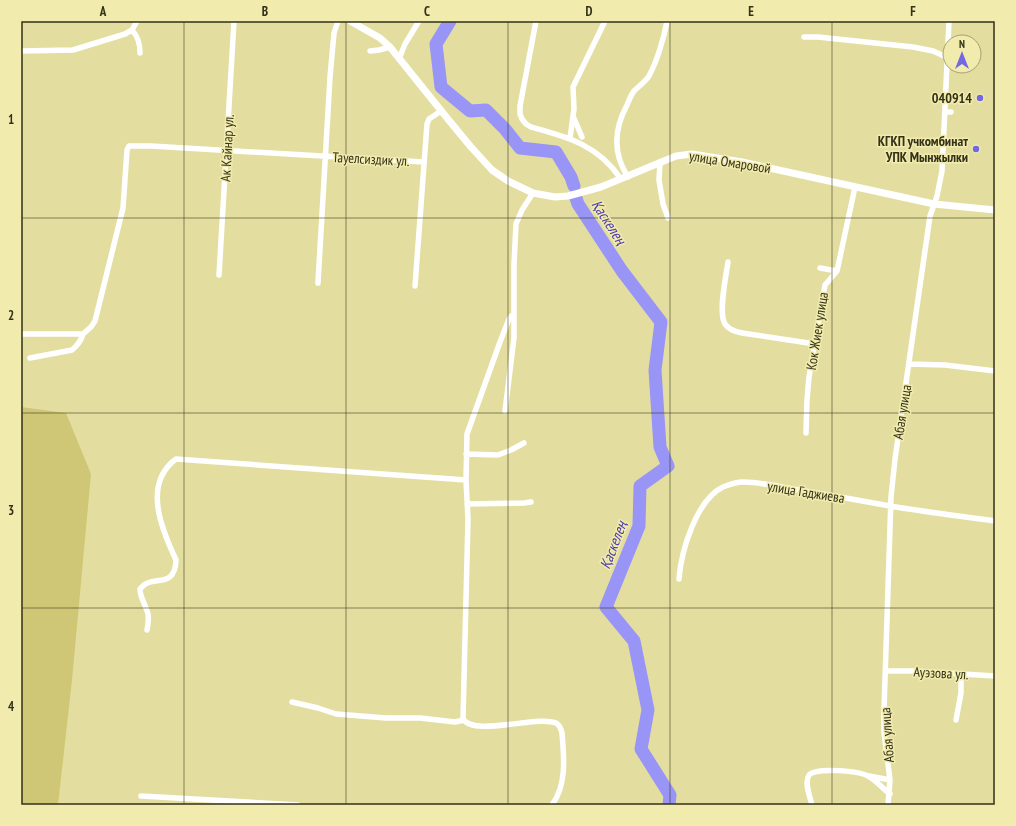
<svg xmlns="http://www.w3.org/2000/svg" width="1016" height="826" font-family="'PT Sans Narrow',sans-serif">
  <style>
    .green { fill: #cfc775 }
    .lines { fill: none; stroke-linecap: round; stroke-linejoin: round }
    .river { stroke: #9895f6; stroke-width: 13 }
    .minor { stroke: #fff; stroke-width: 5.5 }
    .tertiary { stroke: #fff; stroke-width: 7 }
    .grid { fill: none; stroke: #333118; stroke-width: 1; stroke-opacity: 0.55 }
    .poi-dot { fill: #7368e2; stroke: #f1ebad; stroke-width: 1.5 }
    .labels { text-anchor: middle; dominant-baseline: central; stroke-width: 3; stroke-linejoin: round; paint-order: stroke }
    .poi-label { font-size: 14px; font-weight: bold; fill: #333118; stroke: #f1ebad; text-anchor: end }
    .street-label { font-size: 14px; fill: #333118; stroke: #f1ebad }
    .water-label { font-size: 15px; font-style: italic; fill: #4c3cab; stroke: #f1ebad }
    .neatline { fill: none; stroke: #333118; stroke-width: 1.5 }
    .grid-label { font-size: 13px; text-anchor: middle; font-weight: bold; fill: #333118 }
  </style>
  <rect width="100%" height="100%" fill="#e3dea0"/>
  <path class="green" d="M 21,407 L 66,413 L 91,474 L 72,680 L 58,805 L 21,805 Z"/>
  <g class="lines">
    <path class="river" d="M 450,21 L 436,44 L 441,87 L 470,111 L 486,110 L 505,129 L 520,148 L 556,152 L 571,177 L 574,186
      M 576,198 L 578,204 L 622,271 L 661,322 L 655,370 L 660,447 L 668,466 L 640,486 L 639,526 L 606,607 L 634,641 L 648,710 L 641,749 L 670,795 L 669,805"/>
    <path class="minor" d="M 536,21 L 520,106 L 520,114 L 522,119 L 526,124 L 531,127 C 568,137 598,145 621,179
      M 132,30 C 138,37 140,43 140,53
      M 804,37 L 818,37 L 913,47 L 933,51 L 944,56 L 948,61
      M 21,51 L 73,50 L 125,34 L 132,30 L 137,21
      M 370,51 L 379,50 L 390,47
      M 399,59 L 405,44 L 419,21
      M 945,112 L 951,112
      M 573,116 L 582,137
      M 570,138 L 574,109 L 573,87 L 605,21
      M 660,162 L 659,180 L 663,204 L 668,218
      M 628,177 C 613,154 614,129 627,105 C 629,100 631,95 634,91 C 639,86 645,82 649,76 C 657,61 664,38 667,21
      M 728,262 C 726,276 718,313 725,324 C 729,330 736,332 742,333 L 815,344
      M 820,268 L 837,271
      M 219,275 L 234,21
      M 318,283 L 330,77 L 334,33 L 338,21
      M 415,286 L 427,124 L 429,119 L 441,111
      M 514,313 L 509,319 L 500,342 L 467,434 L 466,480 L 468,519 L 463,719 C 474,737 538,715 556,723 C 560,725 561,729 562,733 C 564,757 567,785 552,805
      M 21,334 L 83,334 L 91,327 L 95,321 L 123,208 L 127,150 L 129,146 L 151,146 L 424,162
      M 30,358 L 72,350 C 78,345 81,341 83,334
      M 909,364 L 945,365 L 995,371
      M 505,411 L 514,338 L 514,264 L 516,224 L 522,210 L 533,193
      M 806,433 L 807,400 L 809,377 L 825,285 L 837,271 L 855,187
      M 466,454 L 498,455 L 511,450 L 524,443
      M 467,504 L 524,503 L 531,502
      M 679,579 C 681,552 696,500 723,487 C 730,484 737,482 744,482 C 759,482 776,486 792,489 C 824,494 857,500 890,506 C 925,512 960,516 995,521
      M 147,630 C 148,625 149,620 148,614 C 146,605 140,598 140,589 C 151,573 175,591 176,560 C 162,530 142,484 176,459 L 466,480
      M 886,671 L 913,671 L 995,676
      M 292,702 L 318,708 L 336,714 L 386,718 L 420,718 L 455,722 L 464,720
      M 956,720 L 961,693 L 961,674
      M 869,776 L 890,780
      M 141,796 L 298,805
      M 812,805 C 810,797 804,782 809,775 C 816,767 859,771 868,776 C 876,780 882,788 890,794
      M 888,805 L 890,780 L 884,732 L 884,710 L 891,497 L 895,459 L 930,216 L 937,196 L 942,171 L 949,21"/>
    <path class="tertiary" d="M 350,21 L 380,38 L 390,47 L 447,118 L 471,147 L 492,170 L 508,181 L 533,193 L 555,197 L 568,196 L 601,187 L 676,156 L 692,154 L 742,162 L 934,204 L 995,210"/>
  </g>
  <path class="grid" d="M 184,21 L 184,805M 346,21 L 346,805M 508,21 L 508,805M 670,21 L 670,805M 832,21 L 832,805M 21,218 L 995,218M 21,413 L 995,413M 21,608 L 995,608"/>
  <g class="poi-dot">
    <circle cx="980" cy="98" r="4"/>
    <circle cx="976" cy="149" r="4"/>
  </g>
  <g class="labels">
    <g class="poi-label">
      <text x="972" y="98">040914</text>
      <text x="968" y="141">КГКП учкомбинат<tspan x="968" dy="16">УПК Мынжылки</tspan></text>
    </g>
    <g class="street-label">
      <text transform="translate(227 148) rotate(-87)">Ак Кайнар ул.</text>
      <text transform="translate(371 159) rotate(3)">Тауелсиздик ул.</text>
      <text transform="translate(730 162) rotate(9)">улица Омаровой</text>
      <text transform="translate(817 331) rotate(-81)">Кок Жиек улица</text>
      <text transform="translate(902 412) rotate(-81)">Абая улица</text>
      <text transform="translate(806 492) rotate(9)">улица Гаджиева</text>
      <text transform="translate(941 673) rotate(3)">Ауэзова ул.</text>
      <text transform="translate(887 735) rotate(-94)">Абая улица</text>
    </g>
    <g class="water-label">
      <text transform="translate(609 222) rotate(57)">Қаскелең</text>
      <text transform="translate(613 545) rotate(-69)">Қаскелең</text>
    </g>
  </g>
  <rect width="1016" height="826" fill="none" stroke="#f1ebad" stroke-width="44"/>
  <g transform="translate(962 54)"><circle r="19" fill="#f1ebad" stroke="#a5a171"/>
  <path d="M0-3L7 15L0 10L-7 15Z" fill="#7368e2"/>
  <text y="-6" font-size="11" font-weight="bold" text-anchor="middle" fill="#333118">N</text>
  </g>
  <rect x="22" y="22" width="972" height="782" class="neatline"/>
  <g class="grid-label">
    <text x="103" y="16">A</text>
    <text x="265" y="16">B</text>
    <text x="427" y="16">C</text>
    <text x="589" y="16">D</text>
    <text x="751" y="16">E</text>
    <text x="913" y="16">F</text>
    <text x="11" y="124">1</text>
    <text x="11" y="320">2</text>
    <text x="11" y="515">3</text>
    <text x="11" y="711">4</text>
  </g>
</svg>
